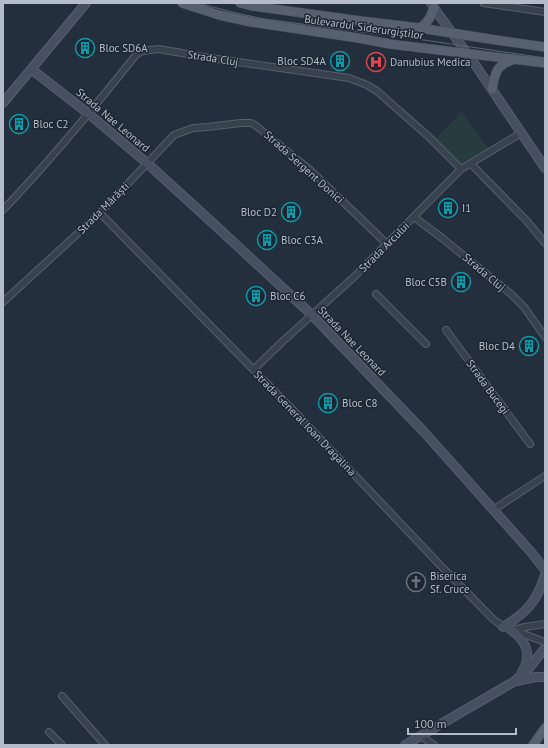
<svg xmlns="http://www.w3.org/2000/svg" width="548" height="748" font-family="'PT Sans',sans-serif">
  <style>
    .green { fill: #263c3f }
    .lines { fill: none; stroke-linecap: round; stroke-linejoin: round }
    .street-casing { stroke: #565f6c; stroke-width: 8 }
    .secondary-casing { stroke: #565f6c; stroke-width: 10 }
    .primary-casing { stroke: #414a57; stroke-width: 10 }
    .street { stroke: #38414e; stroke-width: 6 }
    .secondary { stroke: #465061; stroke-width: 8 }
    .primary { stroke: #56606e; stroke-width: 9 }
    .tram { stroke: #5a6575; stroke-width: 1 }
    .labels { text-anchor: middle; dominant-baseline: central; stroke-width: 3; stroke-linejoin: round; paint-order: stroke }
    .street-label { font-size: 11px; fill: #b4bcc9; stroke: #1d2633 }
    .poi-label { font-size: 11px; fill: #b4bcc9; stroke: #1d2633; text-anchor: start }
  </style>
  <rect width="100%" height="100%" fill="#242f3e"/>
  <path class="green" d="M 461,112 L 488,148 L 461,164 L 436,139 Z"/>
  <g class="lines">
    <defs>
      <path id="street" d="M 484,3 L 545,12
        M 471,164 L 526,220 L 545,243
        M 3,210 C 50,161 93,109 135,56 L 142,51 L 159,49 L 210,58 L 349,78 L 367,85 L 377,91 L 429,137 L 461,169
        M 100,213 L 293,410 L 440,565 L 493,619 L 498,623 L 506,628
        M 414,217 L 442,238 L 511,294 L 524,307 L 545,337
        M 376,294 L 426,344
        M 3,302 L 100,213 L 174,135 L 193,128 L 207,127 L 241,123 L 251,123 L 255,125 L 309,169 L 387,244
        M 446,330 L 530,444
        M 254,369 L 282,342 L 355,276 L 461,169 L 521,133
        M 493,510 L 545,476
        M 513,630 L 525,627 L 545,624
        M 515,631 L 526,635 L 545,642
        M 62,696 L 105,745
        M 49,732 L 62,745
        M 421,736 L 434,745"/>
      <path id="secondary" d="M 431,3 L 439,15 L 474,63 L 545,168
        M 31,69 L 89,114 L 147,163 L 217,227 L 312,315 L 425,433 L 531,552 L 545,570
        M 3,103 L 86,3
        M 503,627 C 526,613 537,602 545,575
        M 511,630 C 527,641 532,656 522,672
        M 516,681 L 536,677 L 545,677
        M 405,745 L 515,681 L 530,667 L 545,648"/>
      <path id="primary" d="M 182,3 L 219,15 L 251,22 L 358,38 L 390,44 L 545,63
        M 240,3 L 252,6 L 361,21 L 420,28 L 496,40 L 545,47
        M 420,28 C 429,22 431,16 434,7
        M 492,89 C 496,71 495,67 514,59
        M 533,745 L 545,728"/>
    </defs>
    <use href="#street" class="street-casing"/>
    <use href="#secondary" class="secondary-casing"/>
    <use href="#primary" class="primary-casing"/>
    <use href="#street" class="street"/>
    <use href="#secondary" class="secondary"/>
    <use href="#primary" class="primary"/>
    <path class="tram" d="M 198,3 L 236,13 L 264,19 L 424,40 L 545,58
      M 532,745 L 545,726"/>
  </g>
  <defs>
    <symbol id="building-ring" viewBox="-11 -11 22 22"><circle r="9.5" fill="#1d2633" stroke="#0f9aa8" stroke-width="1.5"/><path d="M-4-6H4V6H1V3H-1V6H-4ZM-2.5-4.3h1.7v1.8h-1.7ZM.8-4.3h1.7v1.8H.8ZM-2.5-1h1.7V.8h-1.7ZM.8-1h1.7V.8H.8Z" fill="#0f9aa8"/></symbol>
    <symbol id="hospital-ring" viewBox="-11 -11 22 22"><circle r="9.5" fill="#1d2633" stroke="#e0444e" stroke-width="1.5"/><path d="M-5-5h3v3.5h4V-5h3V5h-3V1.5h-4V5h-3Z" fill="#e0444e"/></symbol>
    <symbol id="church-ring" viewBox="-11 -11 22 22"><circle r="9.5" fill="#1d2633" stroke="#6b7280" stroke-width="1.5"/><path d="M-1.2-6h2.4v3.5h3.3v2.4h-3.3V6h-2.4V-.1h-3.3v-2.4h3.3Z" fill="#6b7280"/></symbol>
  </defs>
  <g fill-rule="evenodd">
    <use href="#building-ring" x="74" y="37" width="22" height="22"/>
    <use href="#building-ring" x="329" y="50" width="22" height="22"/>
    <use href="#hospital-ring" x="365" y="51" width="22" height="22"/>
    <use href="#building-ring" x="8" y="113" width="22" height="22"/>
    <use href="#building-ring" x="437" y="197" width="22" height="22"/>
    <use href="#building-ring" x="280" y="201" width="22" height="22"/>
    <use href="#building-ring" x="256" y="229" width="22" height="22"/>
    <use href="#building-ring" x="450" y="271" width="22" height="22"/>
    <use href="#building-ring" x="245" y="285" width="22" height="22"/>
    <use href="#building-ring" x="518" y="335" width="22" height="22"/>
    <use href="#building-ring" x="317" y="392" width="22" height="22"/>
    <use href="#church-ring" x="405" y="571" width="22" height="22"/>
  </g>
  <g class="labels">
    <g class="street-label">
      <text transform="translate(364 27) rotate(8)">Bulevardul Siderurgiștilor</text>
      <text transform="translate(213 58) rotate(9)">Strada Cluj</text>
      <text transform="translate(113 120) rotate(40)">Strada Nae Leonard</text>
      <text transform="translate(304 167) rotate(42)">Strada Sergent Donici</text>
      <text transform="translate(103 208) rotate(-45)">Strada Mărăști</text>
      <text transform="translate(384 247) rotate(-45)">Strada Arcului</text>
      <text transform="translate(484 272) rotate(40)">Strada Cluj</text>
      <text transform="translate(352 341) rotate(46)">Strada Nae Leonard</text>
      <text transform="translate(488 387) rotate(54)">Strada Bucegi</text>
      <text transform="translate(305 423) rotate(46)">Strada General Ioan Dragalina</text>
    </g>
    <g class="poi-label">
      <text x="99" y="48">Bloc SD6A</text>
      <text x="326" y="61" text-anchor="end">Bloc SD4A</text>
      <text x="390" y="62">Danubius Medica</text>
      <text x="33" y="124">Bloc C2</text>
      <text x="462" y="208">I1</text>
      <text x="277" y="212" text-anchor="end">Bloc D2</text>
      <text x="281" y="240">Bloc C3A</text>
      <text x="447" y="282" text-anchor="end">Bloc C5B</text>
      <text x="270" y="296">Bloc C6</text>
      <text x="515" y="346" text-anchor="end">Bloc D4</text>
      <text x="342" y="403">Bloc C8</text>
      <text x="430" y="576">Biserica<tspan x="430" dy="13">Sf. Cruce</tspan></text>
    </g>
  </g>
  <rect width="548" height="748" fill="none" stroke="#b4bcc9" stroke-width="8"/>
  <path d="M408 728v6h108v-6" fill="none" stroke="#b4bcc9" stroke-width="2"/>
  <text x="414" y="728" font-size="12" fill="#b4bcc9" stroke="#1d2633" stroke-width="3" paint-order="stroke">100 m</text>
</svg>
